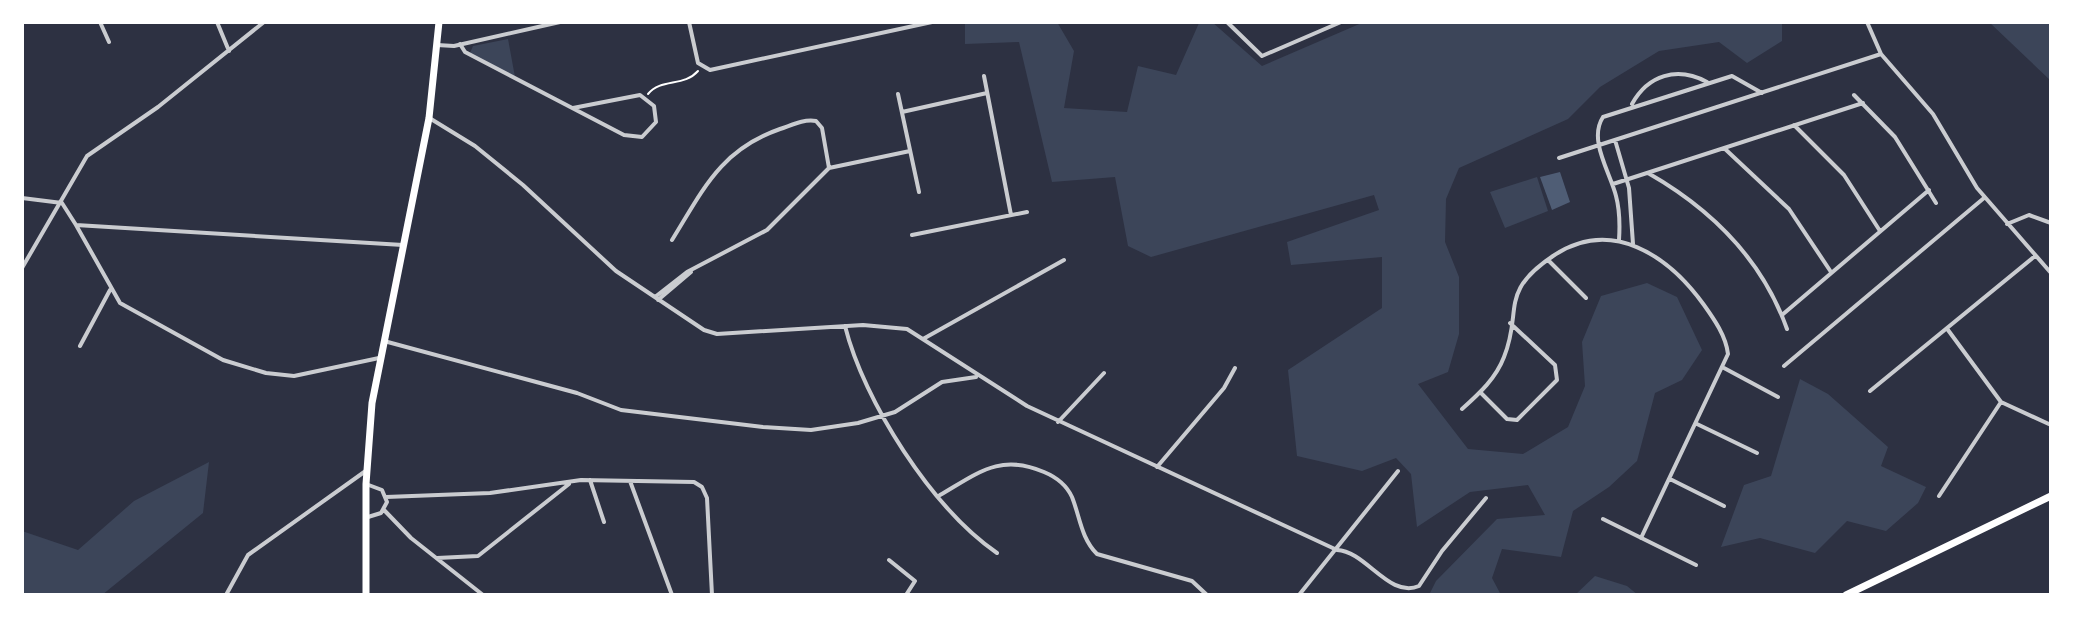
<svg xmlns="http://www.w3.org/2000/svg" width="2073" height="617" font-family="'Titillium Web',sans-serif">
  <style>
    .green { fill: #3c4559 }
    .water { fill: #4f5d75 }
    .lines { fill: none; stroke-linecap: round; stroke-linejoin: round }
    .path { stroke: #fff; stroke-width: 2 }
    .minor { stroke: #caccd0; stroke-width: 4 }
    .primary { stroke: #fff; stroke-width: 7 }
    .trunk { stroke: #fff; stroke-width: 7 }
  </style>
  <rect width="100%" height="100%" fill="#2d3142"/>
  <path class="green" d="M 965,22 L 1057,22 L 1074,51 L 1064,108 L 1127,112 L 1138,66 L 1176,75 L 1199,23 L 1212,22 L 1262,66 L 1364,22 L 1782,22 L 1782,41 L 1747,63 L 1719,42 L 1659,51 L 1600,87 L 1568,119 L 1459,168 L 1446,199 L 1445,242 L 1459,277 L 1459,334 L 1448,372 L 1418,384 L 1468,449 L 1523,454 L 1568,427 L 1585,386 L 1582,342 L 1601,296 L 1647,283 L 1677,297 L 1702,350 L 1682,380 L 1655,393 L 1637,461 L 1609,487 L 1573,511 L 1561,557 L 1502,549 L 1492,578 L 1501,595 L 1429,595 L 1436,581 L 1497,519 L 1545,515 L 1528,485 L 1470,492 L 1417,527 L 1411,474 L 1396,458 L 1362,471 L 1297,456 L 1288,370 L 1382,308 L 1382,257 L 1291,265 L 1287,242 L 1379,210 L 1374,195 L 1151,257 L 1128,246 L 1115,177 L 1052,182 L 1019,42 L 965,44 Z
    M 1989,22 L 2051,22 L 2051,81 Z
    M 508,39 L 515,77 L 470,53 L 473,46 Z
    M 1537,177 L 1548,211 L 1505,228 L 1490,192 Z
    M 1800,379 L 1828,394 L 1888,447 L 1881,466 L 1926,487 L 1918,503 L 1886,531 L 1847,521 L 1815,553 L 1760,538 L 1721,547 L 1744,485 L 1771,476 Z
    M 209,462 L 203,513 L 102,595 L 22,595 L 22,531 L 78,550 L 134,501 Z
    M 1595,576 L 1627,586 L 1638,595 L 1575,595 Z"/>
  <path class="water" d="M 1560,172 L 1570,202 L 1552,210 L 1540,177 Z"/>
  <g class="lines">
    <path class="path" d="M 648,94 C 661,78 684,87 698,71"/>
    <path class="minor" d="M 100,22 L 109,42
      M 217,22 L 229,51
      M 689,22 L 698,63 L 710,70 L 932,22
      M 1227,22 L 1262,56 L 1341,22
      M 1867,22 L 1881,54 L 1933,114 L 1977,188 L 2051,273
      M 460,44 L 465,52 L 624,135 L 642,137 L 656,122 L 654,106 L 640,95 L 573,108
      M 437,45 L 454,46 L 560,22
      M 984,76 L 1011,215
      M 898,94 L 919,192
      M 1854,95 L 1895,137 L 1936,203
      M 1632,104 C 1648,75 1677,66 1707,82
      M 902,112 L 987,93
      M 431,119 L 475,146 L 523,185 L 616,271 L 704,330 L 717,334 L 863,325 L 907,329 L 1027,406 L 1337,550 C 1366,551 1389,599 1419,586 L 1442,551 L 1486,498
      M 1794,125 L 1844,175 L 1880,231
      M 1615,140 L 1629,188 L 1633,244
      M 1724,148 L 1789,209 L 1831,272
      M 1559,158 L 1881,54
      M 1648,173 C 1711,209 1762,259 1787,329
      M 1613,184 L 1863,103
      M 22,198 L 62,203 L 76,225 L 403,245
      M 2007,224 L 2029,215 L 2051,223
      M 76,225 L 120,303 L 223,360 L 266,373 L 294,376 L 379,358
      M 912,235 L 1027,212
      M 672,240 C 703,190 720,150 780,129 C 792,125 803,119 816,121 L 822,128 L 829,168
      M 1619,240 C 1620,225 1620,211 1616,196 C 1610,172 1588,140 1603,117 L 1732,76 L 1762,93
      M 1548,260 L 1586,298
      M 22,268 L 87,156 L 158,107 L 264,22
      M 655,297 L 687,272 L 767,230 L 829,168 L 910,151
      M 658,300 L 691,272
      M 1782,315 L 1929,190
      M 845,326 C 864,402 932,508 997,553
      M 923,339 L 1064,260
      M 384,341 L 577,393 L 621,410 L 763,427 L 811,430 L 858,423 L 895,412 L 942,382 L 976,377
      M 80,346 L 110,290
      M 1784,366 L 1984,198
      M 1724,368 L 1778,397
      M 1870,391 L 2035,256
      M 1481,393 L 1507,419 L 1517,420 L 1557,380 L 1555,365 L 1510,323
      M 2001,402 L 2051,425
      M 1462,409 C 1480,393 1496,378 1504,357 C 1523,310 1498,293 1553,256 C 1611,217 1668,255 1704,305 C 1714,319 1726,336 1728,354 L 1641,538
      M 1058,422 L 1104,373
      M 1697,424 L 1757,453
      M 1157,467 L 1224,388 L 1235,368
      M 1670,479 L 1724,506
      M 590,480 L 604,522
      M 630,481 L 672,595
      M 366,484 L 382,490 L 387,502 L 381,513 L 368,517
      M 940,495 C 978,473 1000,453 1044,472 C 1056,477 1066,484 1072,497 C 1080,517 1081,538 1097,554 L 1192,581 L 1207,595
      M 1939,496 L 2001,402 L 1948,330
      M 386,497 L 490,493 L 581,480 L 694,482 L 702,487 L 707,498 L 712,595
      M 384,510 L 411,538 L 483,595
      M 1603,519 L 1696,565
      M 437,558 L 478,556 L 569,484
      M 889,560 L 915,581 L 906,595
      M 226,595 L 248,555 L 367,470
      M 1299,595 L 1398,471"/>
    <path class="primary" d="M 366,595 L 366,484 L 372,403 L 429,118 L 439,22"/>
    <path class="trunk" d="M 1846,595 L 2051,496"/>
  </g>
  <rect width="2073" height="617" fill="none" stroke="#ffffff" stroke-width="48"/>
</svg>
